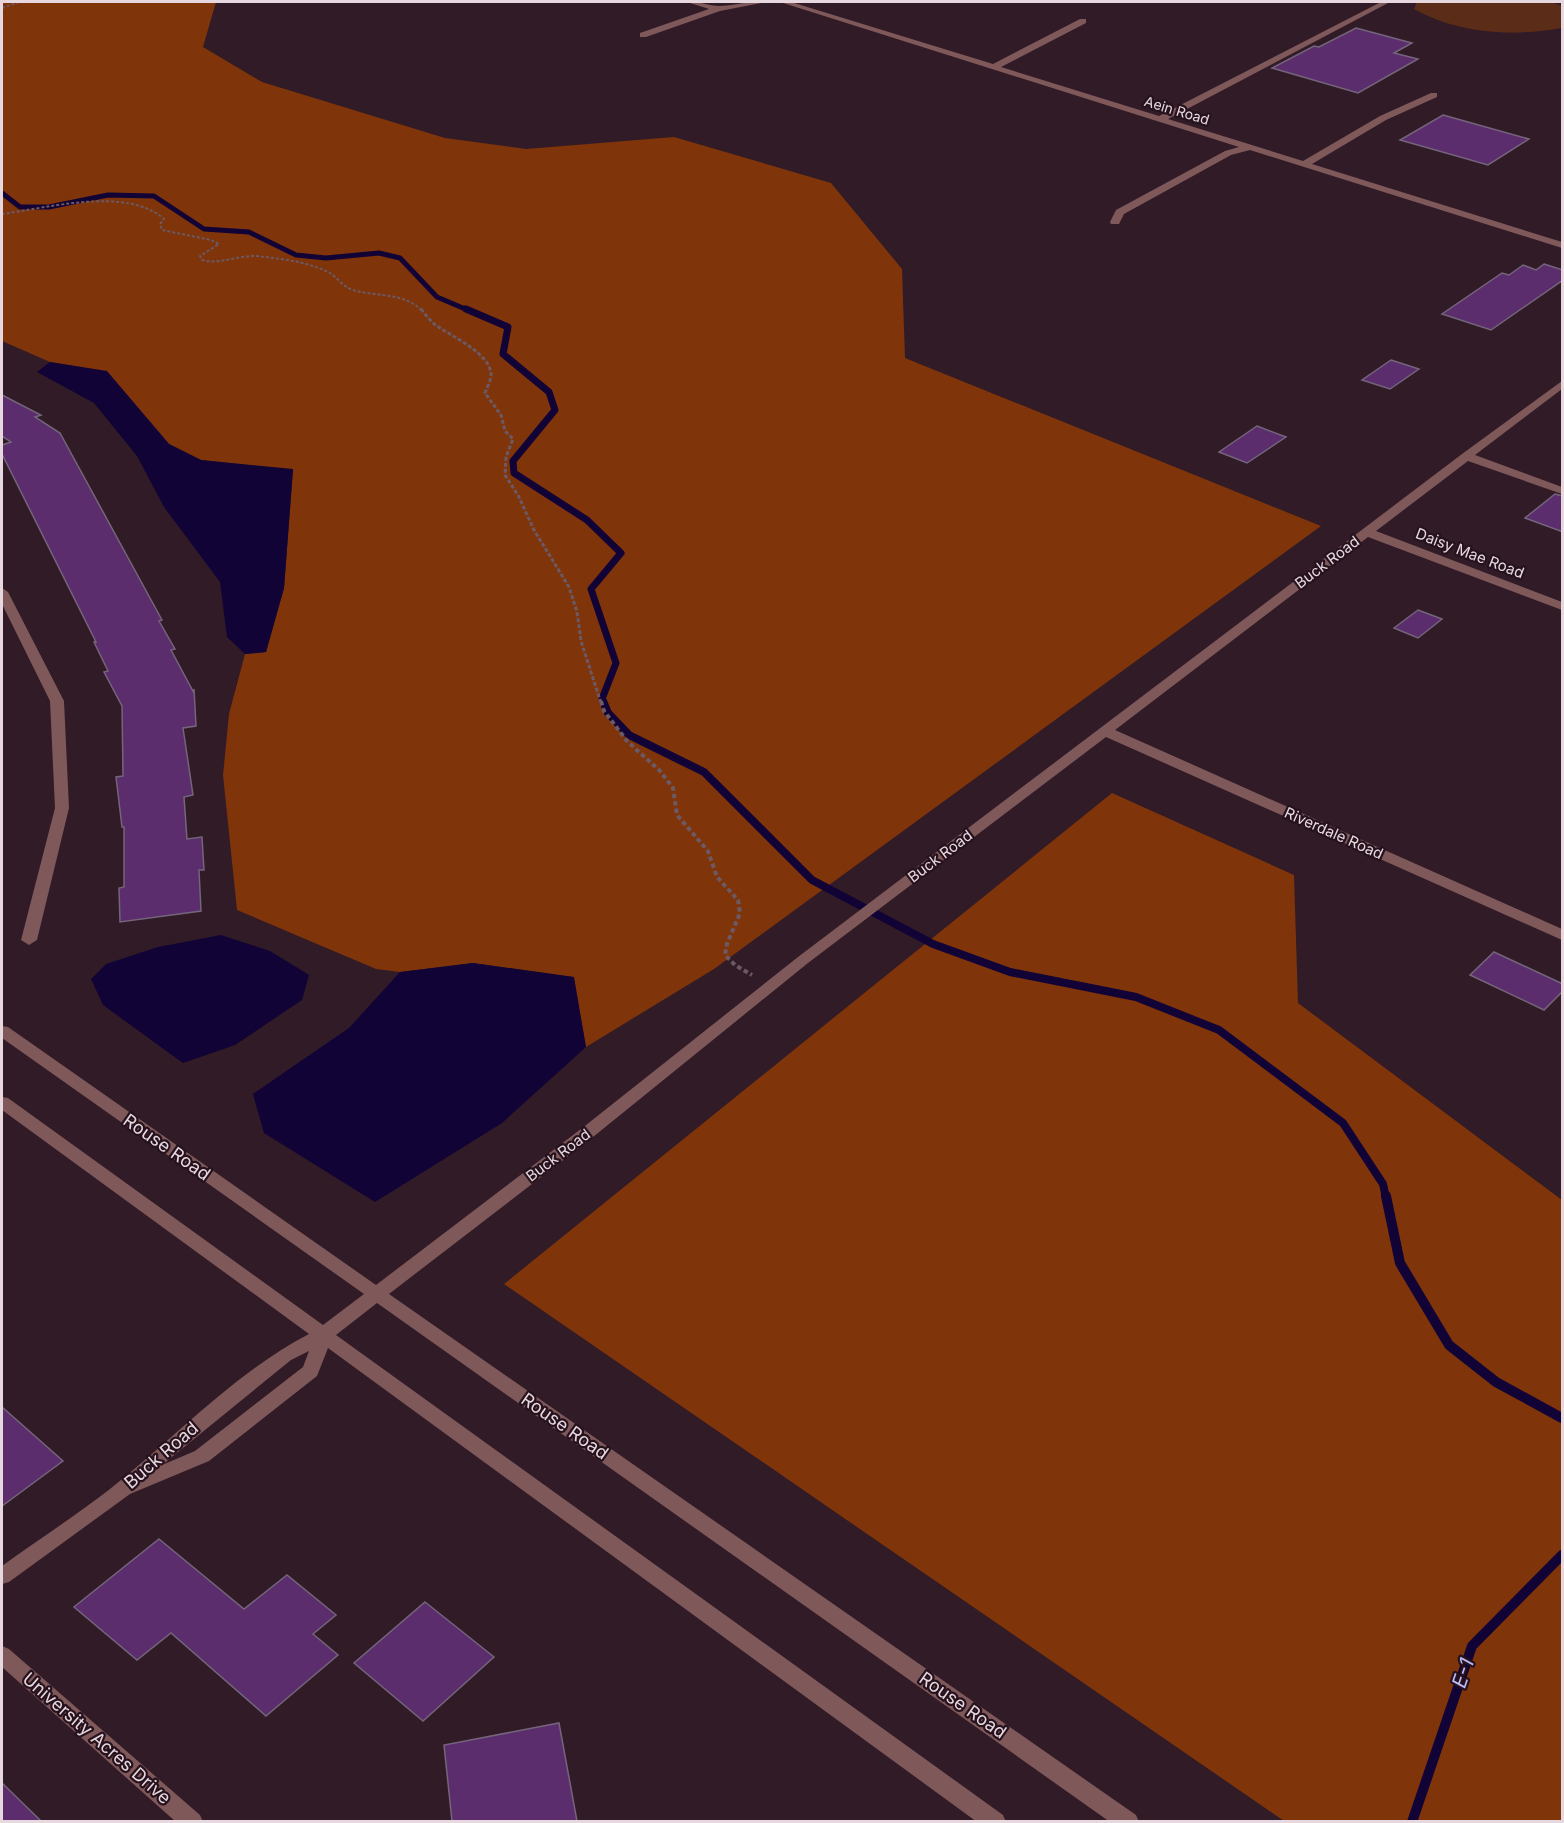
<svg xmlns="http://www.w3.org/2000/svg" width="1564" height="1823" font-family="Inter,sans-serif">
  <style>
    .green { fill: #5b2c17 }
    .forest { fill: #7f340a }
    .water { fill: #110336 }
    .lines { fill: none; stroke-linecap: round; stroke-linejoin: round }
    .stream-far3 { stroke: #110336; stroke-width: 5 }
    .stream-far2 { stroke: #110336; stroke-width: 7 }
    .stream-far1 { stroke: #110336; stroke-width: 8 }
    .stream { stroke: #110336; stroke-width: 10 }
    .building { fill: #5b2d6d; stroke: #74657b; stroke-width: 1.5 }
    .path-far2 { stroke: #6c5963; stroke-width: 2; stroke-dasharray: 3 2; stroke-linecap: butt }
    .path-far1 { stroke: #6c5963; stroke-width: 3; stroke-dasharray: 4 2; stroke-linecap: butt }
    .path { stroke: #6c5963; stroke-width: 4; stroke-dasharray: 4.5 3; stroke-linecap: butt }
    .minor { fill: #7f585a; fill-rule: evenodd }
    .labels { text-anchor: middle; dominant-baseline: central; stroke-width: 4.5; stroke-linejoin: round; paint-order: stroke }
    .far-street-label { font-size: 14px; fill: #e7d8df; stroke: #26121d }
    .street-label { font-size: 15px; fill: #e7d8df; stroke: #26121d }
    .near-street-label { font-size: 18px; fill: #e7d8df; stroke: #26121d }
    .near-water-label { font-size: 20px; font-style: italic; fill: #bfbcfb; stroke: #26121d }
  </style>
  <rect width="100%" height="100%" fill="#301b27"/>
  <path class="green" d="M 1417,2 L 1551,2 L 1562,6 L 1562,28 C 1513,37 1458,34 1414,9 Z"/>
  <path class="forest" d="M 2,2 L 216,2 L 203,47 L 262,82 L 445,138 L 526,149 L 674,137 L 831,183 L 902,269 L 905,358 L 1321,526 L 714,969 L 586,1047 L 573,977 L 473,963 L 400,972 L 376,969 L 237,910 L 223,775 L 229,714 L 245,654 L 266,652 L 284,588 L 293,470 L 201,460 L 169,444 L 107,372 L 50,362 L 2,341 Z
    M 1112,793 L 1294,875 L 1298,1003 L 1562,1200 L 1562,1821 L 1284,1821 L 504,1284 Z"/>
  <path class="water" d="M 50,362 L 107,371 L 169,444 L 201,460 L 293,469 L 284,588 L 266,652 L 245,654 L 227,637 L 220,582 L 164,507 L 137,456 L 94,403 L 37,372 Z
    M 221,935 L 270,951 L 309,975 L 302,1000 L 235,1045 L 183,1063 L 103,1005 L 91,979 L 106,964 L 158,947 Z
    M 473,963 L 574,977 L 586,1047 L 502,1123 L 375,1202 L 264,1133 L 253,1094 L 349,1028 L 400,972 Z"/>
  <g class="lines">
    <path class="stream-far3" d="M 2,193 L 20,207 L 49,207 L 108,195 L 154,196 L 204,229 L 249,232 L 296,255 L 326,258 L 379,253 L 400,258 L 437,297 L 470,311"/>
    <path class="stream-far2" d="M 466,309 L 508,327 L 503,354 L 549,392 L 555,410 L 513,461 L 514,473 L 587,520 L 621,553 L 591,589 L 616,663 L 602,699 L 604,703"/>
    <path class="stream-far1" d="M 603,701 L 608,713 L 629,735 L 704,772 L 812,880 L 933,944 L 1010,972 L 1136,997 L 1219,1030 L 1343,1123 L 1383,1184 L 1386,1198"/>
    <path class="stream" d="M 1386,1196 L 1400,1263 L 1449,1345 L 1496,1382 L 1562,1418
      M 1412,1822 L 1472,1646 L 1562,1555"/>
  </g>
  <path class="building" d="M 1356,28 L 1412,43 L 1394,53 L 1418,59 L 1358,93 L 1272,68 L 1314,46 L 1319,47 Z
    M 1443,115 L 1529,139 L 1488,165 L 1400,140 Z
    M 1544,264 L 1563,270 L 1563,280 L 1491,330 L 1442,314 L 1502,273 L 1509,275 L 1523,265 L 1536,270 Z
    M 1391,360 L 1419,369 L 1390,389 L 1362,380 Z
    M 2,395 L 41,415 L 35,417 L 60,433 L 162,620 L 159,621 L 175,649 L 171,650 L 194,693 L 194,689 L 196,726 L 183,728 L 193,795 L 184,797 L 187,839 L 202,837 L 204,870 L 199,870 L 201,911 L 120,922 L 119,888 L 124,887 L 124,827 L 122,827 L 116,777 L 123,776 L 122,706 L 104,672 L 108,671 L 94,642 L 96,642 L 2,454 L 2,445 L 11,442 L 2,436 Z
    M 1257,426 L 1286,437 L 1247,463 L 1219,452 Z
    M 1555,494 L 1563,496 L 1563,532 L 1525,518 Z
    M 1418,610 L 1442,619 L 1418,638 L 1394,628 Z
    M 1494,952 L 1563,984 L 1563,991 L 1544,1010 L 1470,975 Z
    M 2,1407 L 63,1461 L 2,1506 Z
    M 159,1539 L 244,1609 L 287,1575 L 336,1615 L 313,1634 L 338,1655 L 266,1716 L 171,1633 L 137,1660 L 74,1607 Z
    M 425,1602 L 494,1657 L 423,1721 L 354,1663 Z
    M 559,1723 L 577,1821 L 452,1821 L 444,1745 Z
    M 2,1783 L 41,1821 L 2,1821 Z"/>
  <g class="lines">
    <path class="path-far2" d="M 2,8 L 19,2
      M 2,214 C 47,208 127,186 164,219 L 160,224 L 162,230 L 211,240 L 219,244 L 200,256 L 202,260 C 220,265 238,255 257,256 C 280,259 306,261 328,272 C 337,276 341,286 353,290 C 376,297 405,292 422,311"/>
    <path class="path-far1" d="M 421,309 C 426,315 431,322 437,326 C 453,337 491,354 491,375 C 491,380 487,388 485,393 L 501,415 L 505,431 L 513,439 L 506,457 L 505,475 L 519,497 L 534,530 L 569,587 L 577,612 L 581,641 L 601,703"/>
    <path class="path" d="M 601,701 L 604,711 L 627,741 L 660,771 L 673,788 L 677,815 L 708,851 L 717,877 L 738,900 L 740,913 L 727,944 L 725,955 L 735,965 L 752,975"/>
    <path class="minor" d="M 687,2 C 698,1 708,6 719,6 C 735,6 750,0 766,2 L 720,11 L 646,37 L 640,37 L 640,33 L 709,9 Z
      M 780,2 L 791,2 L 993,64 L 1080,19 L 1086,19 L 1086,23 L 1001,67 L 1159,116 L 1381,2 L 1390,2 L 1168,119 L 1303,161 L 1380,116 L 1431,93 L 1437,93 L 1437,97 L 1386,120 L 1312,164 L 1562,242 L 1562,248 L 1250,150 L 1231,155 L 1124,214 L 1119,224 L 1111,224 L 1110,222 L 1116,210 L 1225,151 L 1239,147 Z
      M 1562,381 L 1562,389 L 1475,455 L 1562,487 L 1562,494 L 1468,461 L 1376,531 L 1562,602 L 1562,610 L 1368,537 L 1115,730 L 1562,929 L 1562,940 L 1106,737 L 808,963 L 593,1137 L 389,1294 L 1136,1815 L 1139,1822 L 1110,1822 L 377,1303 L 336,1335 L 1003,1815 L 1006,1822 L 977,1822 L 328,1348 L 317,1376 L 209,1461 L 130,1494 L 9,1582 L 2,1584 L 2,1566 C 38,1540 75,1516 110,1489 C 176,1437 234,1373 309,1334 L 2,1110 L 2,1097 L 8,1098 L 323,1325 L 364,1294 L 2,1038 L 2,1026 L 8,1027 L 376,1285 L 581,1129 L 798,957 L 1462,454 ZM 309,1351 L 303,1367 L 195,1451 L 162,1465 L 291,1360 Z
      M 2,588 L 8,592 L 64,701 L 69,808 L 37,940 L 29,945 L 21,940 L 55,808 L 50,701 L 2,604 Z
      M 2,1646 L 9,1649 L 200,1815 L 203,1822 L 176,1822 L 2,1667 Z"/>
  </g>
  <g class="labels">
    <g class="far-street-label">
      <text transform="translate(1177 110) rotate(17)">Aein Road</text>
    </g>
    <g class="street-label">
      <text transform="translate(1470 553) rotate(21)">Daisy Mae Road</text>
      <text transform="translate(1327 562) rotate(-37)">Buck Road</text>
      <text transform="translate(1334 833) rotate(24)">Riverdale Road</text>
      <text transform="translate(940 856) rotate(-37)">Buck Road</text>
      <text transform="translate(558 1155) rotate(-37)">Buck Road</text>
    </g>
    <g class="near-street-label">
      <text transform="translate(167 1147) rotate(35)">Rouse Road</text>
      <text transform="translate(565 1426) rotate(35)">Rouse Road</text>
      <text transform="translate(161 1455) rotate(-41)">Buck Road</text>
      <text transform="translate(963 1705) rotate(35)">Rouse Road</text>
      <text transform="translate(97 1738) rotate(41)">University Acres Drive</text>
    </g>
    <g class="near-water-label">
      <text transform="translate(1463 1673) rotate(-71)">E-1</text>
    </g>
  </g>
  <rect width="1564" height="1823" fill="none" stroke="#e7d8df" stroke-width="6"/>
</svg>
